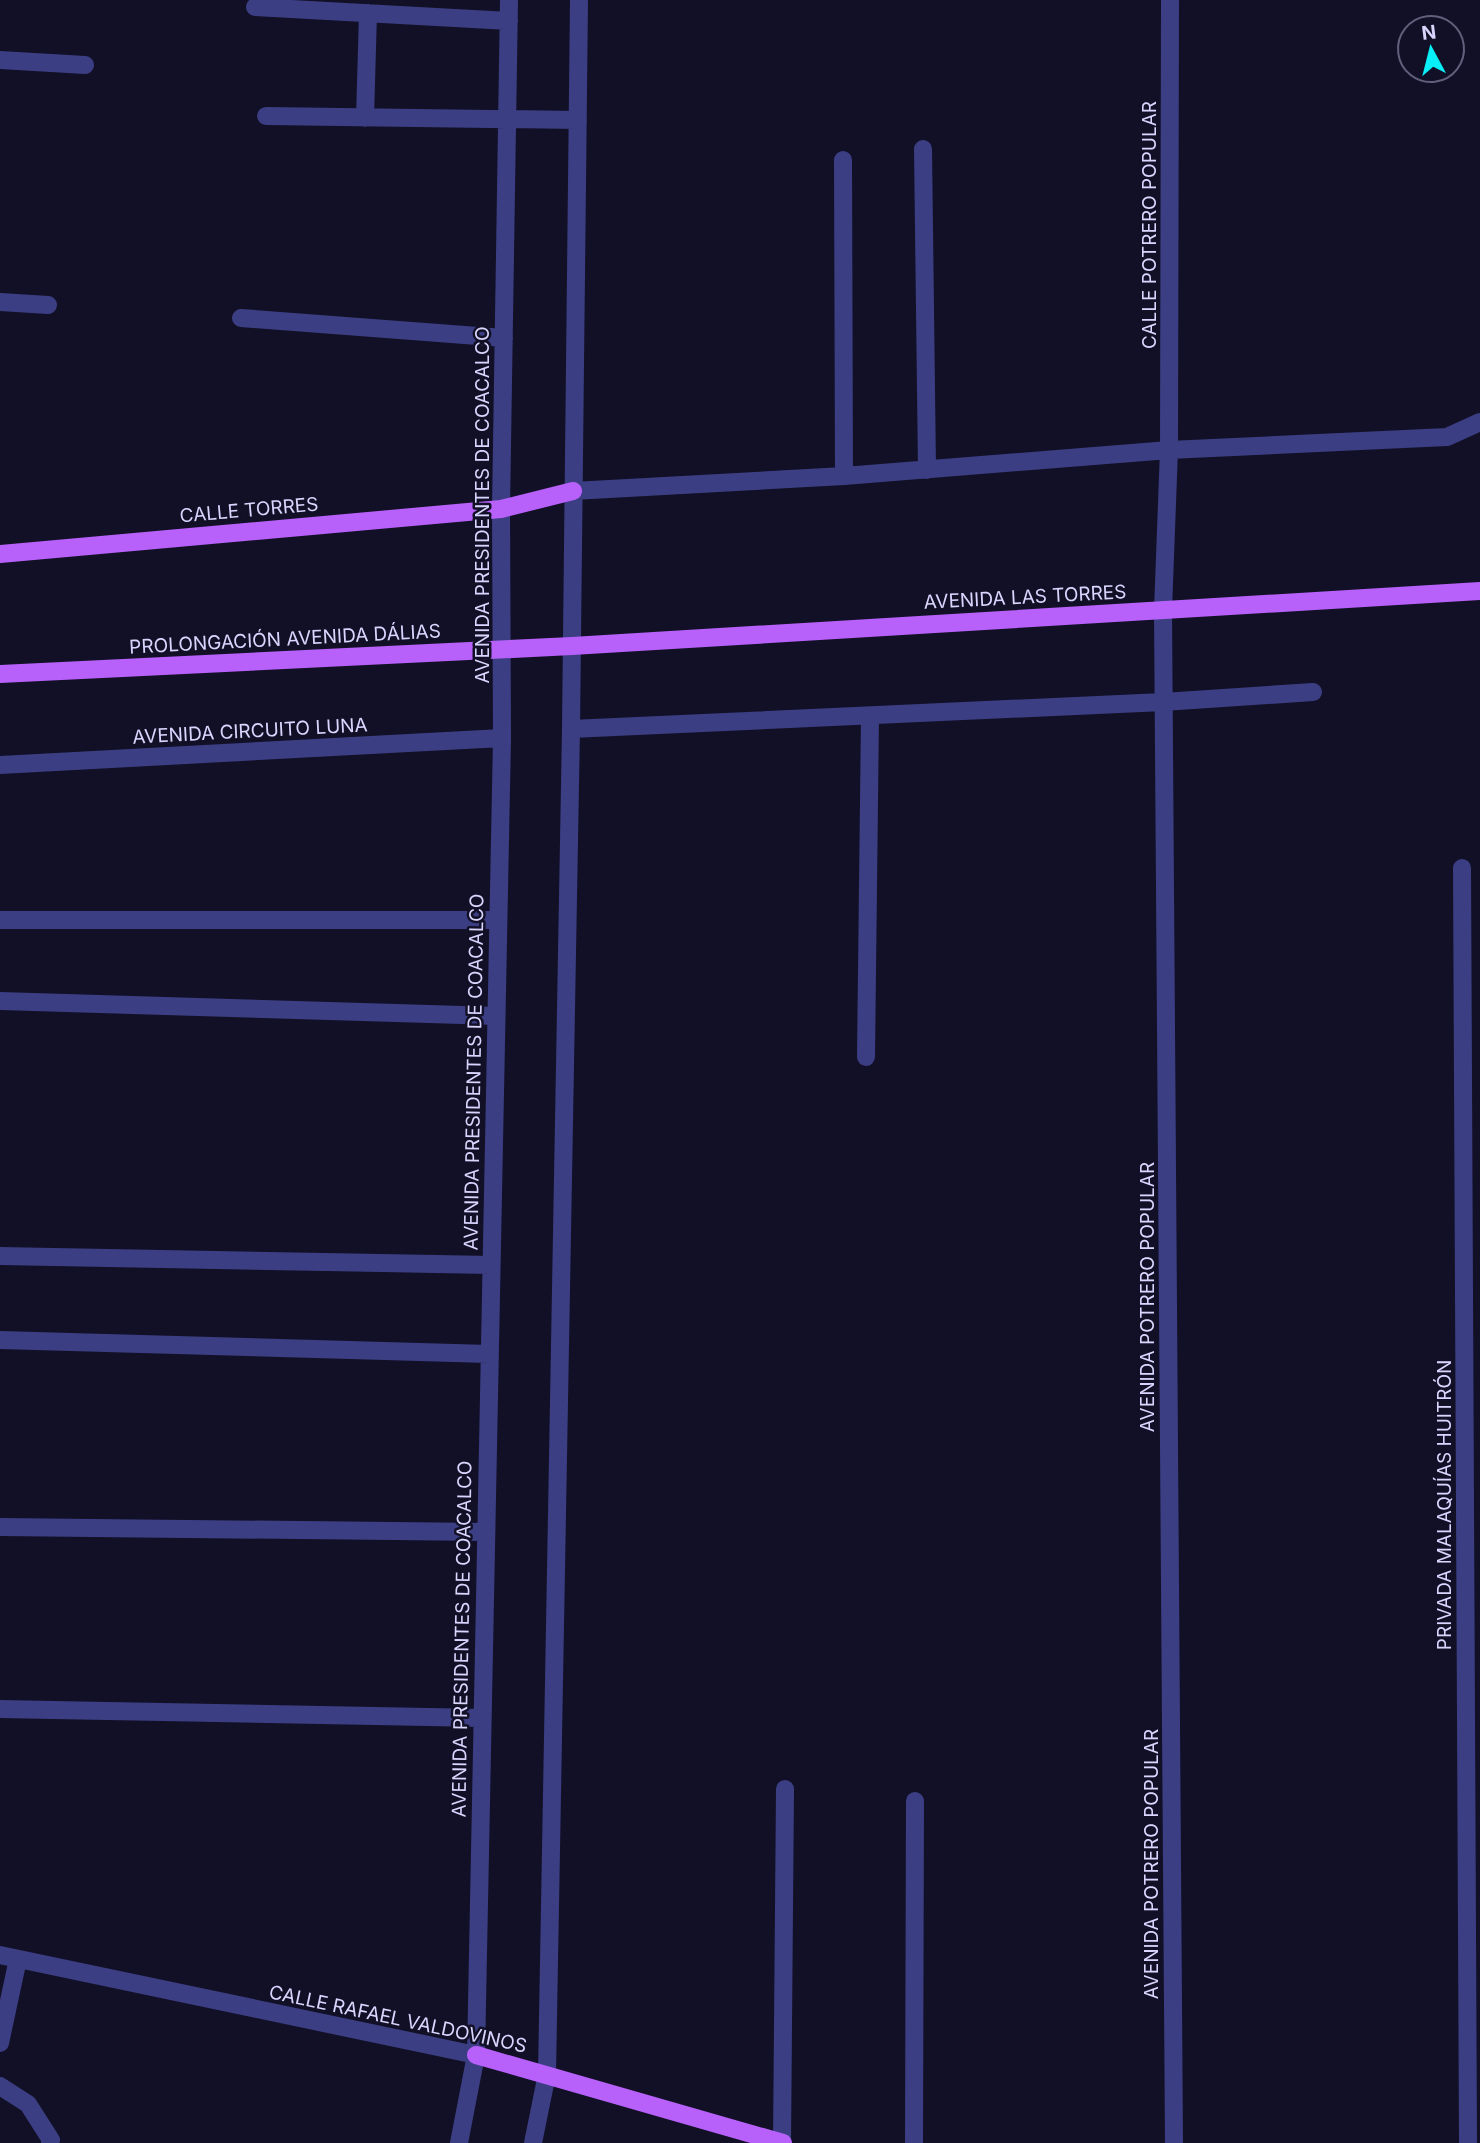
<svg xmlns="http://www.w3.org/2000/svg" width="1480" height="2143" font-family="Inter,sans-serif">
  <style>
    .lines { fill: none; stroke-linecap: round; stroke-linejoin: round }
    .minor { stroke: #3c3e84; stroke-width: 18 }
    .major { stroke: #b761fa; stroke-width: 18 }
    .labels { text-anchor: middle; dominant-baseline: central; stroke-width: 5; stroke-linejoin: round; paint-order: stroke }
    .street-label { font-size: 19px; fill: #d8d6fe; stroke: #121026 }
  </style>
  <rect width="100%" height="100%" fill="#121026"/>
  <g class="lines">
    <path class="minor" d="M 1170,0 L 1169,450 L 1163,610 L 1174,2143
      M 255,7 L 509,21
      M 0,60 L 85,65
      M 266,116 L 578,120
      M 365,118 L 368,13
      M 923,149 L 927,470
      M 843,160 L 844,476
      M 0,302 L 48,305
      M 241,318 L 504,338
      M 573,491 L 844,476 L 1169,450 L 1447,437 L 1480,422
      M 571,729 L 1163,702 L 1313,692
      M 0,765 L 502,738
      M 1462,868 L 1468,2143
      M 0,920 L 498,920
      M 0,1001 L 496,1016
      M 866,1057 L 870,716
      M 0,1256 L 491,1265
      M 0,1340 L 489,1354
      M 0,1527 L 486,1532
      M 0,1709 L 482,1718
      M 0,1955 L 476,2055
      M 0,2043 L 18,1959
      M 0,2086 L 28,2104 L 51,2140 L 50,2143
      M 459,2143 L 476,2055 L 502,738 L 501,509 L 509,0
      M 533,2143 L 547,2074 L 571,729 L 579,0
      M 782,2143 L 785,1789
      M 914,2143 L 915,1801"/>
    <path class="major" d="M 0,554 L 501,509 L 573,491
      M 0,674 L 572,646 L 1480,591
      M 476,2055 L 783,2143"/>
  </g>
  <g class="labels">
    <g class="street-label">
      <text transform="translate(1149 225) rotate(-90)">CALLE POTRERO POPULAR</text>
      <text transform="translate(482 505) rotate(-90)">AVENIDA PRESIDENTES DE COACALCO</text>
      <text transform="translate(249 510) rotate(-5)">CALLE TORRES</text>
      <text transform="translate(1025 597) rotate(-3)">AVENIDA LAS TORRES</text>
      <text transform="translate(285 639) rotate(-3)">PROLONGACIÓN AVENIDA DÁLIAS</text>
      <text transform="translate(250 731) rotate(-3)">AVENIDA CIRCUITO LUNA</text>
      <text transform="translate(474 1072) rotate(-89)">AVENIDA PRESIDENTES DE COACALCO</text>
      <text transform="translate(1147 1297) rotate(-90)">AVENIDA POTRERO POPULAR</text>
      <text transform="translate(1444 1505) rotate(-90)">PRIVADA MALAQUÍAS HUITRÓN</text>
      <text transform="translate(462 1639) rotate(-89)">AVENIDA PRESIDENTES DE COACALCO</text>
      <text transform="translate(1151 1864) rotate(-90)">AVENIDA POTRERO POPULAR</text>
      <text transform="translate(398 2019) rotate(12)">CALLE RAFAEL VALDOVINOS</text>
    </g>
  </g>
  <g transform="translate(1431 49) rotate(353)"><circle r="33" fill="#121026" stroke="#615f7c" stroke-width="2"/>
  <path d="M0-5L12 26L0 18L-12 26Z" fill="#08eff8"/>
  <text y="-10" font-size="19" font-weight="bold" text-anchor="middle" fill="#d8d6fe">N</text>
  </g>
</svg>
